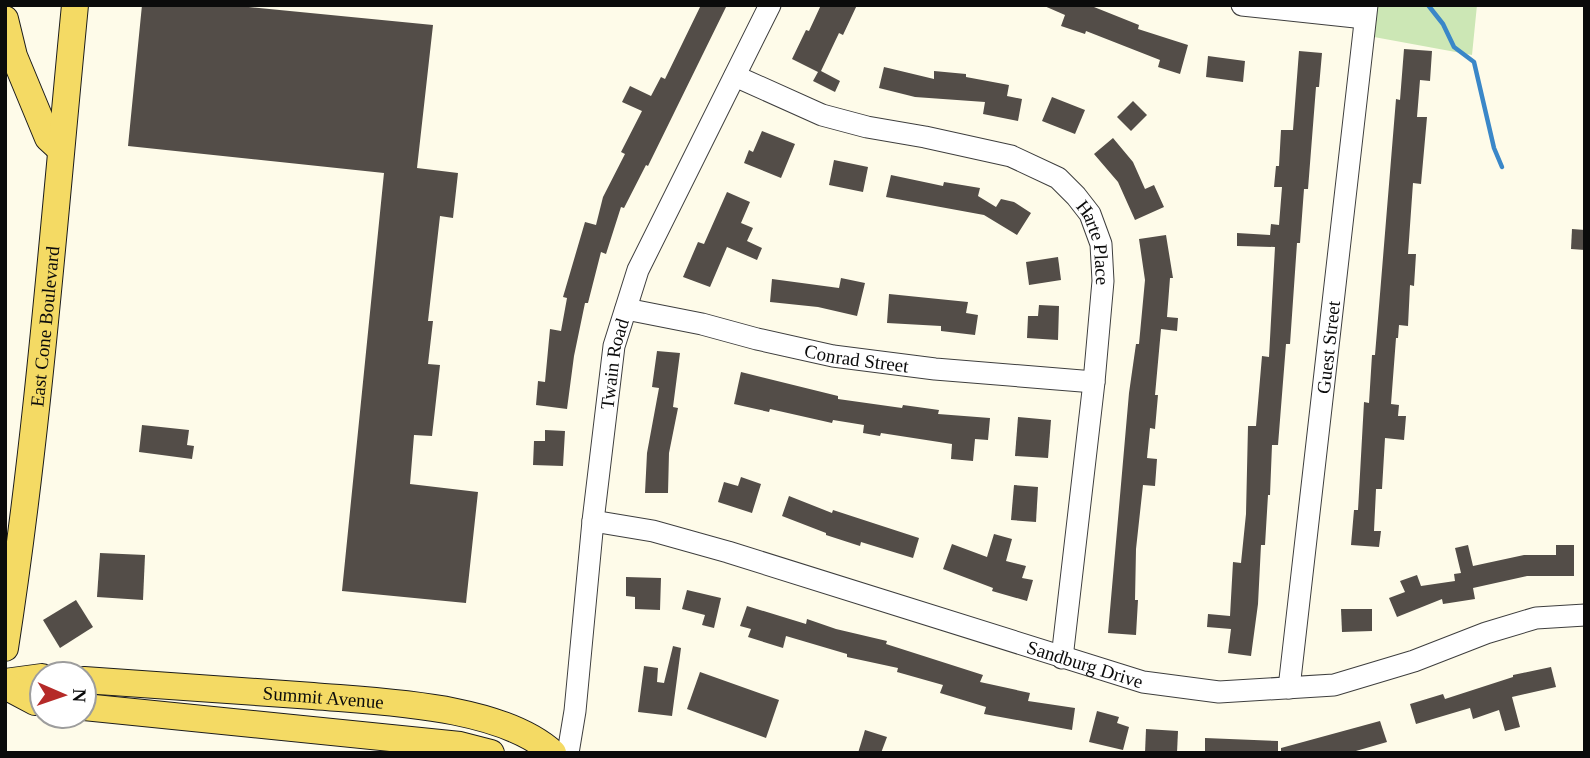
<svg xmlns="http://www.w3.org/2000/svg" width="1590" height="758" font-family="'Times New Roman',serif">
<style>
.green{fill:#cce7b5}
.lines{fill:none;stroke-linecap:round;stroke-linejoin:round}
.stream{stroke:#3a87c8;stroke-width:4.5}
.building{fill:#534d48}
.minor-casing{stroke:#3e3e3e;stroke-width:23}
.major-casing{stroke:#1c1c1c;stroke-width:28}
.minor{stroke:#fff;stroke-width:21}
.major{stroke:#f4da64;stroke-width:26}
.labels{text-anchor:middle;dominant-baseline:central;stroke-width:7;stroke-linejoin:round;paint-order:stroke}
.street-label{font-size:19px;fill:#0b0b0b;stroke:#fff}
</style>
<rect width="100%" height="100%" fill="#fefbe9"/>
<path class="green" d="M1324,5h153l-5,50 -98,-18 2,-26z"/>
<g class="lines">
<path class="stream" d="M1428,5l15,19 11,23 20,15 20,86 8,19"/>
</g>
<g class="building">
<path d="M142,5h87l204,20 -16,143 41,5 -5,45 -13,-2 -12,105h5l-5,43 12,1 -8,71 -18,-1 -4,49 68,8 -12,111 -124,-12 42,-418 -256,-27z"/>
<path d="M701,5h26l-79,161 -2,-1 -22,43 -3,-1 -15,47 -5,-2 -13,51h-3l-11,53 -7,53 -31,-4 2,-24 7,1 5,-53 11,2 6,-33 -4,-1 22,-75 11,3 7,-28 22,-43 -4,-2 21,-41 -20,-9 8,-16 21,10 10,-19 4,2z"/>
<path d="M821,5h36l-14,30 -4,-2 -18,38 19,10 -5,11 -22,-11 5,-9 -26,-13 14,-29 3,1z"/>
<path d="M1042,5h47l50,20 -1,4 50,16 -8,29 -22,-7 2,-7 -74,-29 -1,3 -24,-8 4,-11z"/>
<path d="M1404,49l28,2 -2,30 -10,-1 -3,37h10l-6,67 -8,-1 -5,71h8l-2,32 -4,-1 -2,41 -9,-1 -1,13h-2l-5,66 8,1 -1,11h8l-2,24 -19,-2 -3,51h-6l-2,42h7l-2,16 -28,-2 3,-35h4l6,-108 5,1 3,-48h3l21,-256 4,1z"/>
<path d="M1299,51l23,2 -3,34h-3l-8,102h-4l-4,54h-3l-7,101h-4l-8,101h-6l-2,50h-2l-3,50h-4l-3,59 -7,52 -23,-3 3,-24 -24,-2 1,-13 22,2 3,-54 8,1 5,-49 2,-88h8l6,-70 7,1 6,-110 -38,-1v-13l33,2 1,-11 8,1 3,-38h-8l2,-21h3l2,-36h12z"/>
<path d="M1208,56l37,5 -2,21 -37,-5z"/>
<path d="M884,67l50,12v-8l32,3v3l43,8 -2,11 15,3 -4,22 -35,-7 2,-12 -70,-5 -36,-9z"/>
<path d="M1052,97l33,13 -10,24 -33,-13z"/>
<path d="M1133,101l14,14 -16,16 -14,-14z"/>
<path d="M762,131l33,13 -14,34 -37,-15 5,-13 4,2z"/>
<path d="M1113,138l20,24 12,27 9,-4 10,22 -29,13 -17,-38 -24,-28z"/>
<path d="M834,160l34,7 -5,25 -34,-7z"/>
<path d="M891,175l52,11 1,-4 36,6 -2,8 18,11 5,-8 13,3 17,11 -14,22 -33,-20 -98,-18z"/>
<path d="M727,192l23,10 -9,21 12,5 -6,13 15,7 -5,12 -30,-13 -17,40 -27,-10 15,-35 6,2z"/>
<path d="M1572,229l13,1v20l-14,-1z"/>
<path d="M1166,235l7,43h-3l-3,39 11,1 -1,13 -16,-2 -6,66h3l-3,34 -5,-1 -3,30 10,1 -2,27 -12,-1 -7,64 -1,51h3l-2,35 -28,-2 21,-240 7,-49h3l6,-64 -6,-41z"/>
<path d="M1058,257l3,23 -32,5 -3,-23z"/>
<path d="M841,278l24,5 -8,33 -39,-9 -48,-5 2,-23 67,9z"/>
<path d="M889,294l79,8 -2,11 12,2 -3,20 -34,-4v-5l-54,-3z"/>
<path d="M1039,305l20,1 -1,34 -31,-2 1,-22h10z"/>
<path d="M657,351l23,2 -7,54 5,1 -9,45 -1,40h-23l2,-40 12,-65 -7,-1z"/>
<path d="M741,372l97,24v3l64,9 1,-3 36,5 -1,4 52,4 -2,22 -13,-1 -2,22 -22,-2 1,-15 -71,-11 -1,3 -17,-3 1,-8 -31,-5 -1,3 -62,-14 -1,3 -35,-8z"/>
<path d="M1018,417l33,3 -3,38 -33,-2z"/>
<path d="M142,425l47,5 -2,15 7,1 -2,13 -53,-7z"/>
<path d="M545,430l20,1 -2,35 -30,-1 1,-24h11z"/>
<path d="M741,477l20,7 -9,29 -34,-11 6,-20 14,4z"/>
<path d="M1014,485l24,2 -2,35 -25,-2z"/>
<path d="M789,496l43,17 1,-3 86,28 -6,20 -52,-16 -1,4 -34,-11v-2l-44,-17z"/>
<path d="M994,534l18,5 -6,22 20,5 -4,12 11,2 -6,21 -35,-10 1,-3 -50,-19 9,-25 35,13z"/>
<path d="M1468,545l5,21 51,-11h32v-10h18v31h-47l-54,12 2,11 -32,5 -1,-5 -45,18 -8,-19 16,-6 -5,-11 17,-6 4,11 34,-5 -1,-7 7,-1 -6,-25z"/>
<path d="M100,553l45,2 -2,45 -46,-3z"/>
<path d="M626,577l35,1 -1,32 -25,-1v-12l-9,-1z"/>
<path d="M687,590l34,8 -7,30 -12,-3 3,-10 -23,-6z"/>
<path d="M76,600l17,27 -33,21 -17,-28z"/>
<path d="M747,606l59,18 1,-5 29,10 51,12 -1,3 97,31 -3,7 50,11 -2,8 47,7 -3,22 -88,-16 2,-7 -46,-14 3,-8 -46,-13 1,-4 -51,-11v-3l-61,-18 -3,12 -35,-11 3,-8 -11,-3z"/>
<path d="M1341,609h31v22l-30,1z"/>
<path d="M673,646l8,2 -9,68 -34,-4 6,-46 14,2 -1,14 7,1z"/>
<path d="M1551,667l5,20 -44,10 8,30 -15,4 -6,-21 -26,9 -3,-11 -54,16 -6,-20 33,-10 2,5 68,-22v-2z"/>
<path d="M700,672l79,28 -13,38 -79,-29z"/>
<path d="M1097,711l22,6 -2,6 12,4 -6,23 -34,-8z"/>
<path d="M1380,721l7,21 -38,11h-68v-5z"/>
<path d="M1146,729l32,2 -1,22h-32z"/>
<path d="M865,730l22,7 -6,16h-23z"/>
<path d="M1205,738l73,3v12h-73z"/>
</g>
<g class="lines">
<g class="minor-casing">
<g id="minor">
<path d="M1242,5l123,13"/>
<path id="s1" d="M735,76l87,39 45,12 58,10 86,19 47,22 18,18 14,18 11,30 2,37 -9,101 -32,276"/>
<path id="s2" d="M626,309l76,15 55,15 76,17 102,13 159,13"/>
<path id="s3" d="M593,521l60,10 75,21 415,130 76,10 115,-7 80,-24 72,-28 50,-15 49,-3"/>
<path id="s4" d="M1289,688l78,-683"/>
<path id="s5" d="M568,753l7,-42 18,-190 21,-175 24,-76 132,-265"/>
</g>
</g>
<g class="major-casing">
<g id="major">
<path d="M5,19l9,37 34,82 13,12"/>
<path id="s6" d="M5,648c33,-213 49,-428 70,-643"/>
<path id="s7" d="M84,680c76,6 153,10 229,16 69,6 187,9 240,57"/>
<path d="M5,682l37,-5"/>
<path d="M5,686l30,16h7"/>
<path d="M84,707l376,38 31,8"/>
</g>
</g>
<use href="#minor" class="minor"/>
<use href="#major" class="major"/>
</g>
<g class="labels">
<g class="street-label">
<text stroke="none"><textPath href="#s1" startOffset="418">Harte Place</textPath></text>
<text stroke="none"><textPath href="#s6" startOffset="324">East Cone Boulevard</textPath></text>
<text stroke="none"><textPath href="#s4" startOffset="343">Guest Street</textPath></text>
<text stroke="none"><textPath href="#s2" startOffset="236">Conrad Street</textPath></text>
<text stroke="none"><textPath href="#s5" startOffset="392">Twain Road</textPath></text>
<text stroke="none"><textPath href="#s3" startOffset="513">Sandburg Drive</textPath></text>
<text stroke="none"><textPath href="#s7" startOffset="240">Summit Avenue</textPath></text>
</g>
</g>
<rect width="1590" height="758" fill="none" stroke="#0b0b0b" stroke-width="14"/>
<g transform="translate(63 695) rotate(92)"><circle r="33" fill="#ffffff" stroke="#9d9d9d" stroke-width="2"/>
<path d="M0-5L12 26L0 18L-12 26Z" fill="#b52a28"/>
<text y="-10" font-size="19" font-weight="bold" text-anchor="middle" fill="#0b0b0b">N</text>
</g>
</svg>
